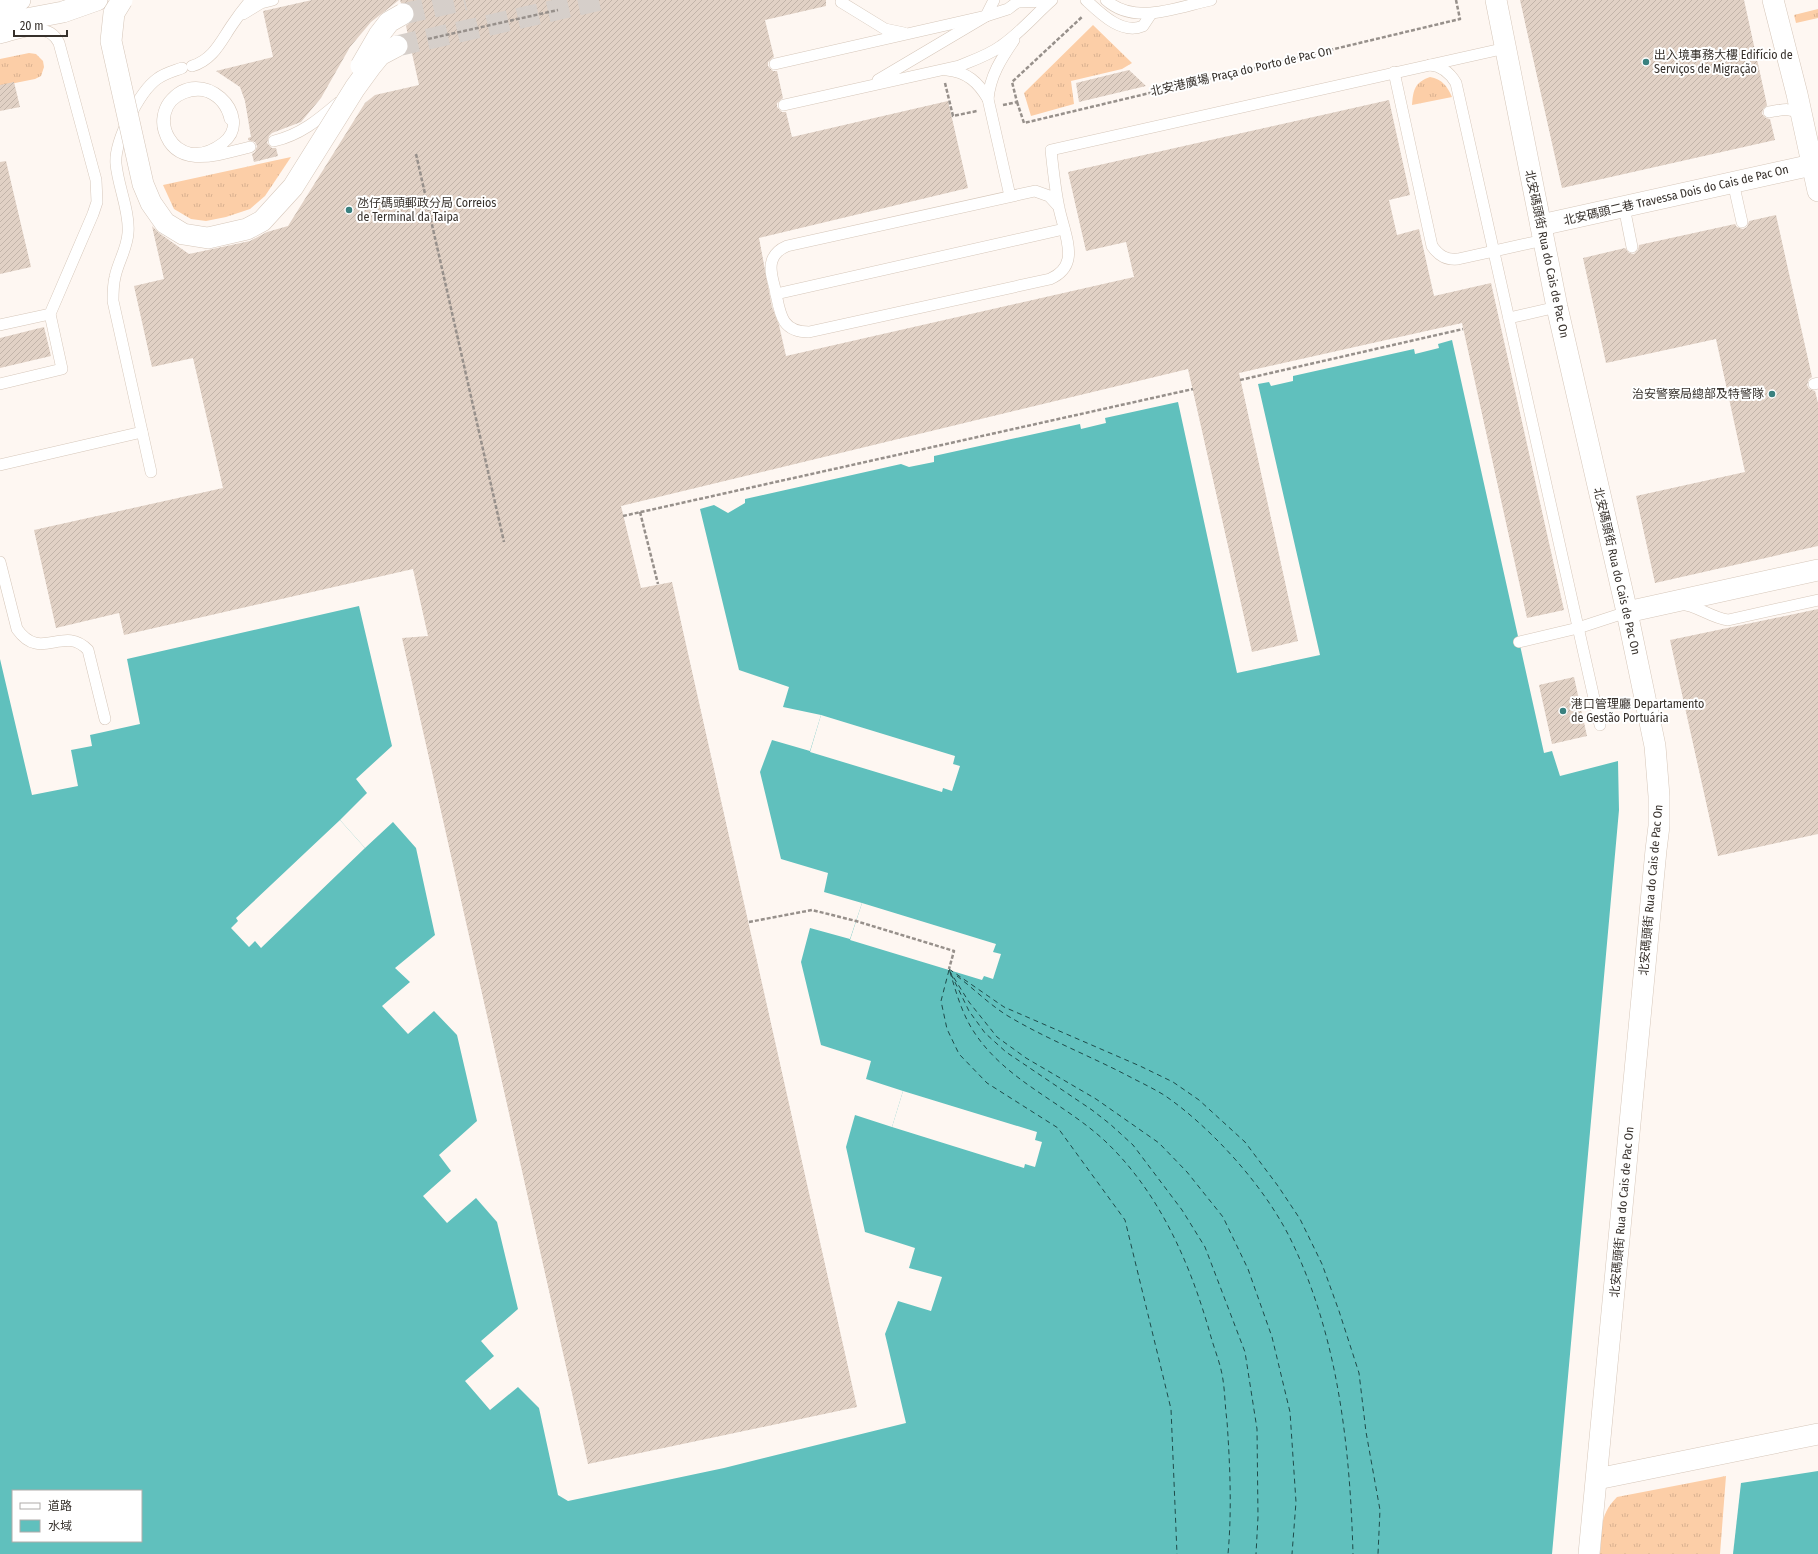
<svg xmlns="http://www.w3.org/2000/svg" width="1818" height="1554" font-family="'Fira Sans Condensed','Noto Sans SC',sans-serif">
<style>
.grass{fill:url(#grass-tufts)}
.water{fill:#60c0bd;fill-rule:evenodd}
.pier{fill:#fef7f2}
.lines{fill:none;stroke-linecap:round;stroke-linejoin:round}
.ferry{stroke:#1f4b4a;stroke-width:1;stroke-dasharray:5 4;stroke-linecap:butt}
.building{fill:url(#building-hatch)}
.minor-tunnel{stroke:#d6cfca;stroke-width:21;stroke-dasharray:21 10;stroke-linecap:butt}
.service-casing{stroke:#d6c7ba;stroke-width:12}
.minor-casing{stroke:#d6c7ba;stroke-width:22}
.path{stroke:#97908b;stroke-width:2.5;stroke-dasharray:4 2;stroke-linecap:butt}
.service{stroke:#fff;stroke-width:11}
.minor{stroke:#fff;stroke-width:21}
.minor-bridge-casing{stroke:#d6c7ba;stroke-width:22;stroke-linecap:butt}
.minor-bridge{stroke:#fff;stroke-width:21}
.poi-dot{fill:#39817f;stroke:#fff;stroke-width:1.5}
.labels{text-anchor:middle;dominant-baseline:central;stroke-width:4;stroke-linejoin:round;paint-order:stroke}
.poi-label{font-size:12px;fill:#36302b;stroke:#fff;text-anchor:start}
.street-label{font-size:12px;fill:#36302b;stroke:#fff}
</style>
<defs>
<pattern id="grass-tufts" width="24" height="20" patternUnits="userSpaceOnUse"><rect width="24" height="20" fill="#fccea7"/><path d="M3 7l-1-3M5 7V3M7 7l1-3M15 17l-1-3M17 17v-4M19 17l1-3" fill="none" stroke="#d9b190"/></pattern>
<pattern id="building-hatch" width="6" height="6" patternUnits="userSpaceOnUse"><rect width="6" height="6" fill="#e1d1c5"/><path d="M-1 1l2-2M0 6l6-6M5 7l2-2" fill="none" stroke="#c2b4a9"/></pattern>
</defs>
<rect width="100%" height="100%" fill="#fef7f2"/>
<g class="grass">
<path d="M1818,9v9l-22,5 -2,-8z"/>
<path d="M1093,25l39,38 -10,6 -51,12 3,23 -43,12 -7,-23z"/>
<path d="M29,53l7,1 7,7 1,6 -3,9 -6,3 -35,7v-27z"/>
<path d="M1430,77c12,2 17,9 22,20l-40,8c1,-15 3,-23 18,-28z"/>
<path d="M291,157l-26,39 -15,13 -24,8 -20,4 -15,-2 -17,-10 -11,-24z"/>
<path d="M1726,1476l-6,78h-120c2,-24 -1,-39 17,-57z"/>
</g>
<g class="water">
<path d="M1452,340l92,413 8,-2 8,25 58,-15 1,49 -67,744h-1552v-895l32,136 46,-9 -7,-36 21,-4 -2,-11 50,-11 -13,-65 232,-53 33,140 -36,33 11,14 -27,27 25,28 28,-26 23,26 19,87 -40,33 15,14 -28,24 26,28 26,-23 23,24 20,86 -38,34 12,16 -28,25 24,27 29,-25 21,24 21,87 -37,32 13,15 -29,25 25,29 28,-23 21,21 19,87 10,6 156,-33 182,-45 -21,-89 13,-33 33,10 11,-34 -33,-9 6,-20 -50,-16 -19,-85 9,-32 37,12 11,-36 -37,-12 5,-18 -50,-16 -20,-83 9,-34 40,11 12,-36 -38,-11 4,-19 -47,-14 -21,-87 12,-32 38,11 11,-36 -38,-8 6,-20 -50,-17 -39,-161 14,-4 14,8 17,-10v-4l156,-35 8,3 25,-5v-6l146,-32 1,5 25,-6 -1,-5 73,-16 59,271 83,-18 -62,-271 11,-2 2,4 22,-5v-5l121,-27 1,5 24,-6 -1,-4zM13,1491h128v50h-128z"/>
<path d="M1818,1471v83h-85l8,-71z"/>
</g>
<g class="pier">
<path d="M821,715l134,41 -2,8 7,2 -8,25 -9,-3 -1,4 -132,-40z"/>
<path d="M340,820l25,28 -104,100 -6,-7 -6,6 -18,-19 7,-7 -2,-3z"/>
<path d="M862,903l134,41 -3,8 8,2 -8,25 -9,-3 -2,4 -132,-40z"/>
<path d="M903,1091l134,41 -2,8 7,2 -7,25 -10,-3 -1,4 -132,-41z"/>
</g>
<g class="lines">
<g class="ferry">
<path d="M949,969l55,38 136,59 33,16 26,18 46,42 33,44 22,33 22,45 17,47 20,62 7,59 14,78 -2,44"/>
<path d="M949,970l20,32 28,35 29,21 70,41 63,44 28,29 36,45 25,52 24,68 18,75 6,90 -4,52"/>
<path d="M949,970l-8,31 6,28 12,25 28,29 71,45 67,92 46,189 6,145"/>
<path d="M950,972c6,20 12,42 24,60 32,49 89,70 131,109 55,52 86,124 106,196 4,14 10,28 12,43 2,13 2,27 4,41 3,44 5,89 1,133"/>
<path d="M951,974l18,37 16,22 21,19 86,58 18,14 23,21 49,65 23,37 40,105 12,77 1,88 -2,37"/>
<path d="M957,976c17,13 33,29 51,40 40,24 85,41 126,63 10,5 20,10 30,16 19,13 36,28 52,44 28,28 55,62 73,97 49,98 61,210 64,318"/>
</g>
</g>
<g class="building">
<path d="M312,0h87l-28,22 -21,25 -29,51 -20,24 -29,11 -3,3 -2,7 5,5h4l2,8 -24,6 -2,-8 3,-2 2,-6 -2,-4 -7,-2v-2l3,-1 -6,-36 -5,-14 -24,-16 57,-14 -10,-46z"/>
<path d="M400,0h426v6l-61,14 9,37 -6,5v4l5,5h4l6,27 -6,5v4l5,5h4l6,25 156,-36 20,87 -209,50 13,69 7,18 7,31 348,-79 -8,-35 -40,9 -18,-79 321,-72 21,95 -21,5 8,35 22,-6 15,67 57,-13 73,327 -37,8 -65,-295 -223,50 59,268 -46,11 -64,-283 -567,137 20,82 31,-6 185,825 -269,57 -186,-826 26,-2 -15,-67 -289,66 -5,-22 -63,15 -22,-98 189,-42 -30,-130 -41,9 -18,-81 30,-7 -12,-53 7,7 30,21 61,-13 17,-9 21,-6 77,-123 10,-8 44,-10 -13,-59 7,-6 2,-6 -1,-6 -5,-4 -8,-1z"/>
<path d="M1520,0h224l23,105 -4,4 -1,5 4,4 4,1 5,21 -213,48z"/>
<path d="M1129,70l17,16 -67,16 -3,-19z"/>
<path d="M14,82l6,25 -20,4v-26z"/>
<path d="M6,161l25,106 -31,7v-112z"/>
<path d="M1776,215l36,162 -3,2 -2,6 2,4 6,2 3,12v143l-163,37 -19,-87 109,-24 -29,-133 -110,24 -23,-105 42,-10 4,5 5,1 4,-4 1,-5 96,-21 2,3 6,2 4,-2 2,-6z"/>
<path d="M44,327l7,29 -51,12v-30z"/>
<path d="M1818,609v225l-100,22 -48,-216z"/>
<path d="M1574,677l13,59 -35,8 -13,-59z"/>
</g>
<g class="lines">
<g class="minor-tunnel">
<path d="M403,14l62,-14"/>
<path d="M397,46l203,-46"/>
</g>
<g class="service-casing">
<g id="service">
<path d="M1086,0c15,14 36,35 57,26l8,-12"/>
<path d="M1106,0c29,26 72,7 105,0"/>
<path d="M841,2l44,27 19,4"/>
<path d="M1019,2l31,-1"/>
<path d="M243,14l18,-11 12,-3"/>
<path d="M0,38c20,-5 48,-18 59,5l37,137 1,22 -4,12 -43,100 12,55 -62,15"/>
<path d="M775,64l211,-48 22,-7 12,-9"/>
<path d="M1430,65c12,1 20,8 26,18l144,642"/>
<path d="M192,66c21,-6 29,-25 40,-41 6,-9 12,-17 19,-25"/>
<path d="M947,70c20,2 31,12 41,29l22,97"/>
<path d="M1394,72l38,174c7,10 14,14 26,13l86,-19"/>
<path d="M878,80l108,-64 8,-16"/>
<path d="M988,99c2,-23 13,-40 26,-59"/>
<path d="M784,105l175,-39c15,-6 30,-11 42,-20 19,-13 34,-31 51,-46"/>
<path d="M1769,112c12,-2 21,-5 32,2"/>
<path d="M230,119c-3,-13 -10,-22 -22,-27 -8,-3 -16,-2 -24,1 -42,16 -10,87 39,50 34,-26 -22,-82 -54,-41 -6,8 -8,20 -5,29 12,40 57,23 86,16"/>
<path d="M274,141c26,-6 44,-21 64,-38"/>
<path d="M1733,182l9,40"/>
<path d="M1059,207l-10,-11 -14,-5 -248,55c-7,3 -13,8 -15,15 -3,9 1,19 3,28 5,23 5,43 34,43l241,-53c9,-4 16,-10 18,-20 3,-14 -6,-36 -9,-51 -4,-19 -6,-39 -8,-58l455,-102"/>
<path d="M1624,207l8,40"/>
<path d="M776,294l288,-65"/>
<path d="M1509,318l48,-11"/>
<path d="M0,325l50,-11"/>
<path d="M1814,384l4,-1"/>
<path d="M0,465l142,-33"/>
<path d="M151,472l-38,-171c0,-8 0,-16 2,-24 3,-15 12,-28 13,-44 2,-21 -10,-47 -12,-69 -2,-22 23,-72 41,-85 8,-6 17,-8 25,-11"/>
<path d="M0,562l17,67c24,34 46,-5 71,21l17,69"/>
<path d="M1680,604c17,1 31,14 48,16l90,-20"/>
<path d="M1519,642l59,-14 49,-16"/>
</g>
</g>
<g class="minor-casing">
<g id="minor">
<path d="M1496,0l61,307 70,305 28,134 4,50v30l-3,24 -67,704"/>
<path d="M1773,0l24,94 21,97"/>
<path d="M0,4l20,-4"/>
<path d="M0,24l63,-12 34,-12"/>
<path d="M1541,225l271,-60"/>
<path d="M1627,612l191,-42"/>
<path d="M1597,1479l221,-45"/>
</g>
</g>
<g class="path">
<path d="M428,39l130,-29"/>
<path d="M945,83l8,33 24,-5"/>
<path d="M1017,102l7,21 436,-104 -4,-19"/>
<path d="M1003,105l14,-3 -5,-20 71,-66"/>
<path d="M416,154l88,388"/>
<path d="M1240,380l223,-51"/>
<path d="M640,512l18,72"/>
<path d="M623,516l570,-127"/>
<path d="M749,922l63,-12 44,11 98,30 -5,18"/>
</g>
<use href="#service" class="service"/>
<use href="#minor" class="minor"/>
<g class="minor-bridge-casing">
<g id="minor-bridge">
<path d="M122,0l-8,13 -3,28 32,143 8,19 14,20 18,11 25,4 39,-9 15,-8 31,-34 62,-99 16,-22 9,-11 17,-9"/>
<path d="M361,66l18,-31 10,-13 14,-8"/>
</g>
</g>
<use href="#minor-bridge" class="minor-bridge"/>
</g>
<g class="poi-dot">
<circle cx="1646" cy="62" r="4"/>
<circle cx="349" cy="210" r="4"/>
<circle cx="1772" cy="394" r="4"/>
<circle cx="1563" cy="711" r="4"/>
</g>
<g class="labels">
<g class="poi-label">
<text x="1654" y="55">出入境事務大樓 Edifício de<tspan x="1654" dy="14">Serviços de Migração</tspan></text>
<text x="357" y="203">氹仔碼頭郵政分局 Correios<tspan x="357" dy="14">de Terminal da Taipa</tspan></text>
<text x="1764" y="394" text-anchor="end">治安警察局總部及特警隊</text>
<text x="1571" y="704">港口管理廳 Departamento<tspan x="1571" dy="14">de Gestão Portuária</tspan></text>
</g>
<g class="street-label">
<text transform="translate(1241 71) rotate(-13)">北安港廣場 Praça do Porto de Pac On</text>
<text transform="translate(1676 195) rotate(-13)">北安碼頭二巷 Travessa Dois do Cais de Pac On</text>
<text transform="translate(1547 254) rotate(78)">北安碼頭街 Rua do Cais de Pac On</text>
<text transform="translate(1617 571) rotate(77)">北安碼頭街 Rua do Cais de Pac On</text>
<text transform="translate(1651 890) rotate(-85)">北安碼頭街 Rua do Cais de Pac On</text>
<text transform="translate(1622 1212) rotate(-85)">北安碼頭街 Rua do Cais de Pac On</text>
</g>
</g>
<rect x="12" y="1490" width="130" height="52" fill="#ffffff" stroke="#afacaa"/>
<rect x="20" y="1503" width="20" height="6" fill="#ffffff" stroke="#afacaa"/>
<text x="48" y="1510" font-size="12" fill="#36302b">道路</text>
<rect x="20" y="1520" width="20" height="12" fill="#60c0bd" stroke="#afacaa"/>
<text x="48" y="1530" font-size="12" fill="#36302b">水域</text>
<path d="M14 30v6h53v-6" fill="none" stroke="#36302b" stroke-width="2"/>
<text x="20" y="30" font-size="12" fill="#36302b" stroke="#ffffff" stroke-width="3" paint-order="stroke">20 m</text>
</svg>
